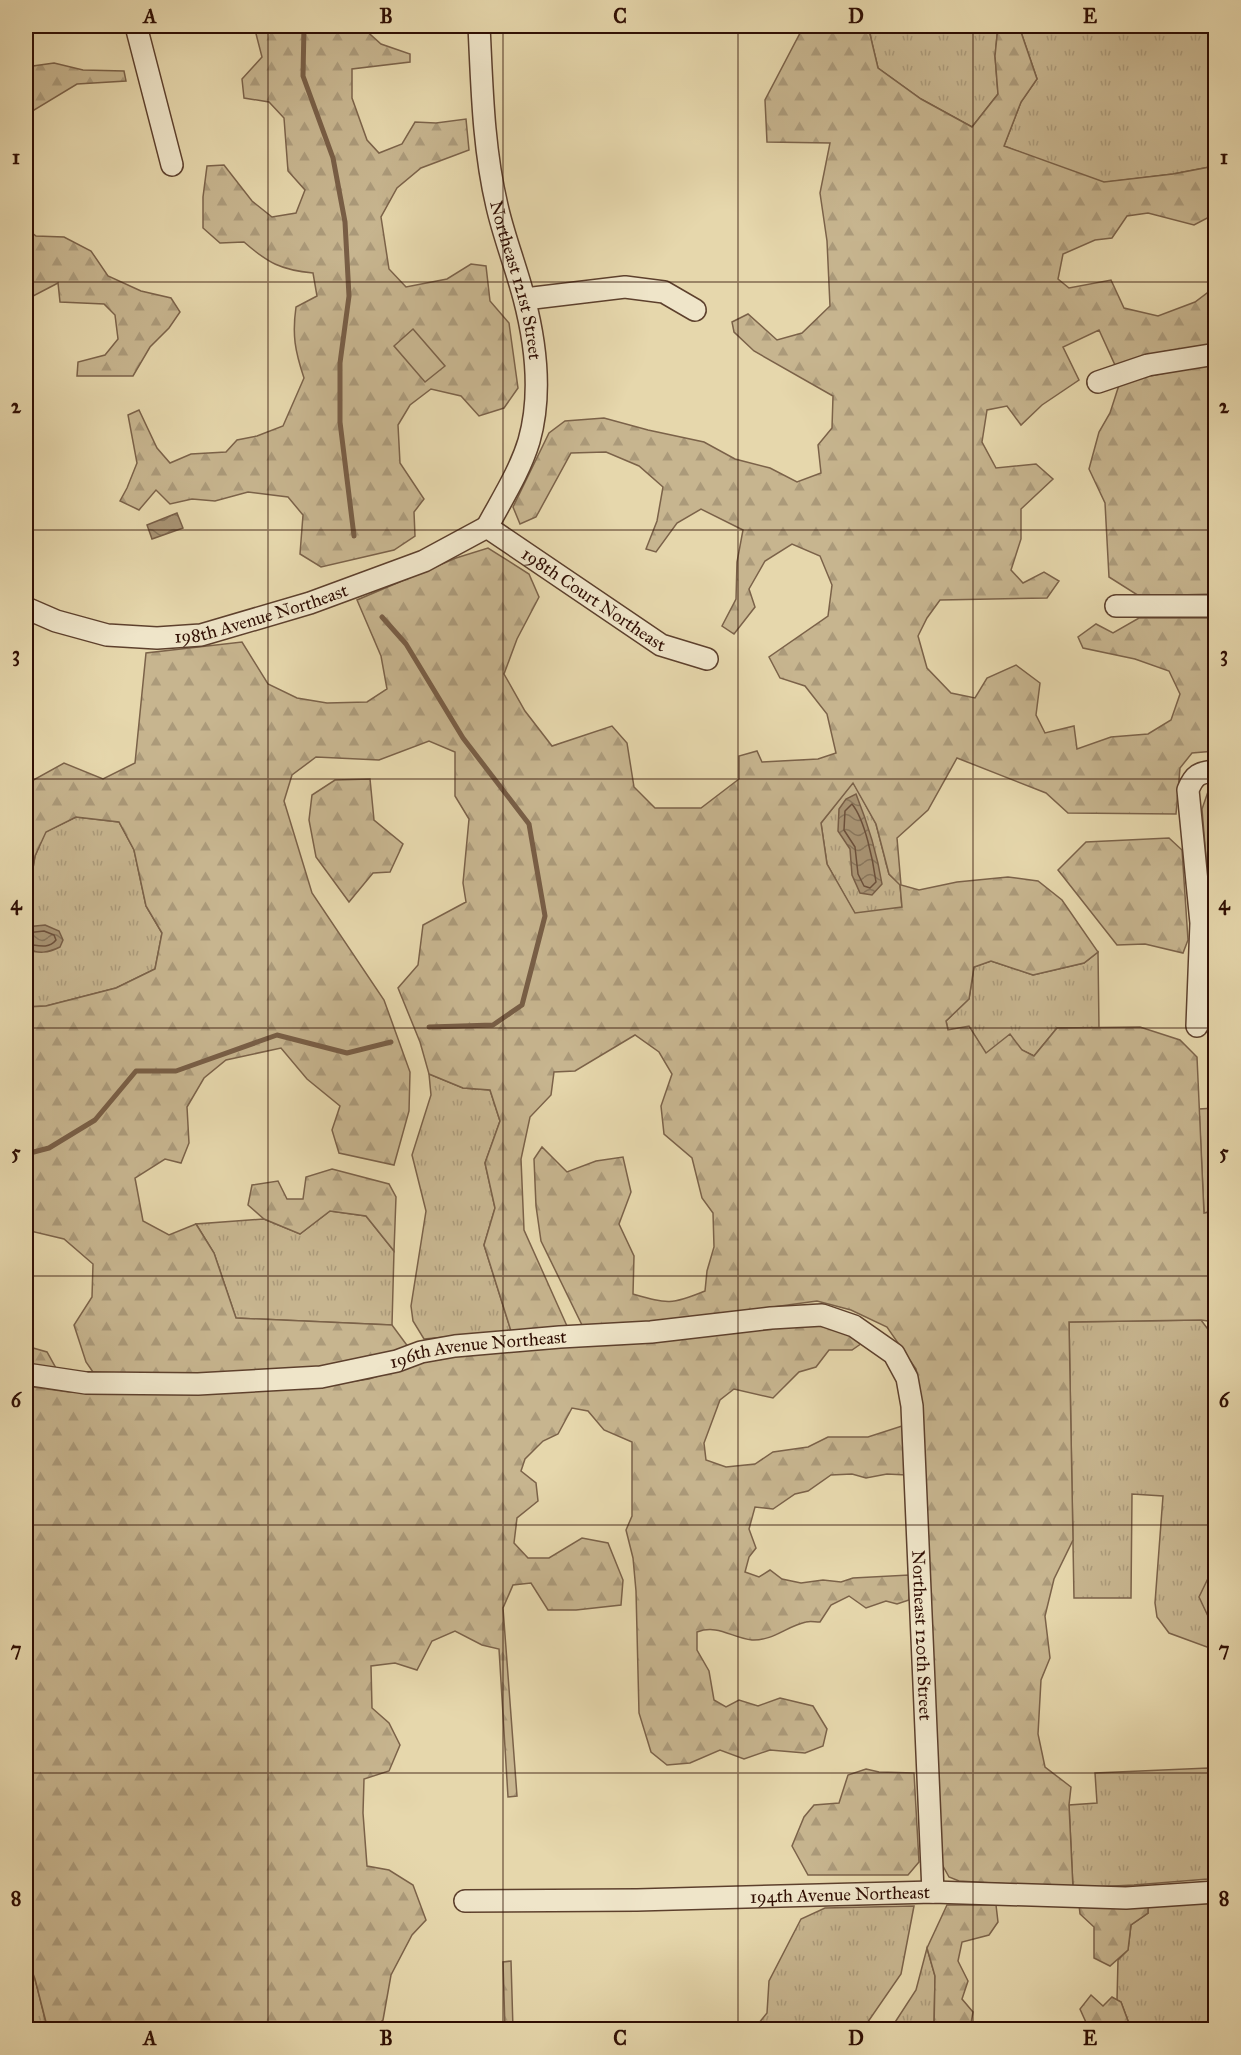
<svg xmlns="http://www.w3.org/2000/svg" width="1241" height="2055" font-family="'IM FELL Great Primer',serif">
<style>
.grass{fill:url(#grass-tufts);stroke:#7b6249;stroke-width:1.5}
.forest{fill:url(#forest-firs);stroke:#7b6249;stroke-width:1.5;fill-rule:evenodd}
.park{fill:#c7b58f;stroke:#7b6249;stroke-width:1.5}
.water{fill:url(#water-waves);stroke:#785e46;stroke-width:1.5}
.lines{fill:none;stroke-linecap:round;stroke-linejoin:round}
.shore{stroke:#6c503b;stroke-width:1.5}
.stream{stroke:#785e46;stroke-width:5}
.minor-casing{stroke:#5d402d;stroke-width:24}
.minor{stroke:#efe5c9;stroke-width:21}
.grid{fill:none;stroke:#2f0e03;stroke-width:1.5;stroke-opacity:0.55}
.labels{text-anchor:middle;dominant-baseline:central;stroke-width:6;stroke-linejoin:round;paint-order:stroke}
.street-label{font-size:18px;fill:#2f0e03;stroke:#efe5c9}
.neatline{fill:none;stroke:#2f0e03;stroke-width:2}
.grid-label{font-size:20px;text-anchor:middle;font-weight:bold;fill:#2f0e03}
</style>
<defs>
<pattern id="grass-tufts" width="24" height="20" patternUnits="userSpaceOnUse" patternTransform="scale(1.5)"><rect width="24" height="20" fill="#c7b58f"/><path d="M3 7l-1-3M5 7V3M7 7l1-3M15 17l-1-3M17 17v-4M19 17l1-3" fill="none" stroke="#ab9a7a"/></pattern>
<pattern id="forest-firs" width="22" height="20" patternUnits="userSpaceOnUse" patternTransform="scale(1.5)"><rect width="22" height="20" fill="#c7b58f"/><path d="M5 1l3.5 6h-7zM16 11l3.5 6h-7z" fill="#ab9a7a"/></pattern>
<pattern id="water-waves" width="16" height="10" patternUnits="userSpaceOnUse" patternTransform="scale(1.5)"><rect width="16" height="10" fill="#a89373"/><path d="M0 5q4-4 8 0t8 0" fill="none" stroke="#89765c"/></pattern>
</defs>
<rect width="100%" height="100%" fill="#e6d7ac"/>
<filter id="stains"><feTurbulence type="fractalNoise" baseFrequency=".00333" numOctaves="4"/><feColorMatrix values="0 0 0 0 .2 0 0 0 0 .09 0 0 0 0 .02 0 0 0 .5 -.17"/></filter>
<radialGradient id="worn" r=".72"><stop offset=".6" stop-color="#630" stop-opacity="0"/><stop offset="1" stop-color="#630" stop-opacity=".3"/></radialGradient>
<g class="grass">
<path d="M868,26h130l-3,30 3,38 -26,33 -51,-28 -43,-31z"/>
<path d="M1024,26h191v140l-42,8 -74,9 -95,-37 17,-44 16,-23 -16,-47z"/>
<path d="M853,782l23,42 13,50 11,10 2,24 -47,6 -28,-50 -6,-41z"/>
<path d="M76,817l43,5 15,28 12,56 16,27 -7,36 -39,19 -70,18 -20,1v-125l5,-2 4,-24 10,-24z"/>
<path d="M1098,952l1,76h-42l-23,28 -12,-6 -36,4 -17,-27 -21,3 -2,-9 23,-22 5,-32 17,-6 42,14 51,-12z"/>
<path d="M429,1074l34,14 27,2 10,31 -15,42 10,45 -11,37 27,86 -87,8 -11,-18 -2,-15 15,-95 -14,-56 19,-60z"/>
<path d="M1215,1108v103l-11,2 -5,-104z"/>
<path d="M330,1211l36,5 28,35 -2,74 -156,-7 -22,-65 -18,-29 68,-5 36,15z"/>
<path d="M1201,1320l9,12 6,232 -16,33 15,34v19l-46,-17 -12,-16 -2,-14 8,-107 -31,-2 -1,104h-57l-5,-276z"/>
<path d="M1208,1768l4,106 -4,5 -74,6 -61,3 -4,-83 28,-2 -2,-30z"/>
<path d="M1215,1901l-1,20 2,5 -1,103h-84l-10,-27 -4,-2 1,-40 10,-10 3,-25 17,-12v-7z"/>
<path d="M914,1906l-13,68 -38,55h-109l13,-16 2,-32 32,-62 24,-11z"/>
<path d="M927,1948l8,28 -1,53 -44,1 26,-40z"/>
<path d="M26,1955l9,24 11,44 -1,6h-19z"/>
</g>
<g class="forest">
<path d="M254,26h107l20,18 29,10v8l-58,7v29l15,42 12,13 23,-9 13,-22 21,1 30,-4 3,31 -48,18 -24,20 -16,29 8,52 17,18 41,-8 24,-15 15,2 4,35 19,22 9,65 -14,20 -25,8 -18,-20 -30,-7 -21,16 -12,20 2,38 24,36 -10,13 1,24 -21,14 -73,17 -21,-13 3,-39 -15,-18 -40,-5 -33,9 -23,-2 -22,5 -14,-14 -17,20 -19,-9 7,-13 10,-25 -9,-48 11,-5 18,38 13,15 21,-9 35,-2 11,-12 20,-4 26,-10 21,-48c-9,-27 -12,-43 -8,-71l21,-11 -4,-23c-32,-3 -45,-10 -69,-31l-24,1 -17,-15v-31l4,-31 17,-1 28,36 20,16 24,-4 9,-23 -17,-19 -4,-53 -15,-16 -25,-4 -2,-19 20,-22z"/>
<path d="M800,26h68l10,42 43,31 51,28 26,-33 -3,-38 3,-30h26l-3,6 16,47 -16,23 -17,44 100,36 69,-8 42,-8v48l-21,11 -46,-12 -21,3 -15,22 -17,2 -32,14 -5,25 11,9 42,-8 13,28 34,8 37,-14 20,-15v59l-49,5 -51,14 -16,-35 -36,17 16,33 -37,25 -21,20 -14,-19 -20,4 -5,32 14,26 40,-4 17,15 -32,30v30l-10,31 12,13 21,-11 15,9 -12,17 -107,2 -13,18 -9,18 9,32 24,25 24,5 12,-20 29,-13 24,18 -4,32 9,18 29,-7 3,23 34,-12 37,-3 23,-14 9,-26 -11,-23 -34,-12 -52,-11 -5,-11 18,-13 17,9 26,-15h76v133l-23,2 -12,15 -4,46 -108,-1 -22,-20 -89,-35 -29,52 -31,28 4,47 18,5 38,-8 51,-5 30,4 24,19 36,52 -14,11 -51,12 -42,-14 -17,6 -5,32 -23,22 2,9 21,-4 17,27 24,-19 12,16 12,6 23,-28 83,-1 40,13 17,17 7,156 11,-2v111l-14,-2 -132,2 4,218 -19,39 -9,37 5,42 -9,22 -3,54 7,33 26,20 -2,18 4,83 -114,-7 -10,-4 -11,-20 -12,-264 -3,-179 -7,-45 -29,-42 -36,-17 -34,-9 -191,26 -44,-2 -41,-84 -5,-35 -2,-47 8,-12 25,25 29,-11 27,-4 8,35 -12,32 15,32 -1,38c35,10 38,11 72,-3l2,-20 7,-24 -1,-34 -11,-15 -10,-40 -28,-24 -3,-28 11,-32 -13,-22 -24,-17 -60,36 -21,1 -3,23 -21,22 -9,42 3,71 43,96 -56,5 -27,-86 11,-37 -10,-45 15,-42 -10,-31 -27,-2 -34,-14 -9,-32 -22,-54 20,-23 5,-40 43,-23 -3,-19 6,-64 -14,-23v-44l-26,-11 -50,19 -63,-3 -24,18 -8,26 28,92 72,107 26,72 -1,39 -15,54 -55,-12 -7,-23 8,-24 -33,-27 -26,-31 -55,12 -22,18 -17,29 2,36 -8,20 -16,-4 -30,19 8,43 26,14 27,-11 18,29 22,65 156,7 17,23c-22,5 -44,12 -67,16 -82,12 -164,10 -247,11l-9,-13 -12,-37 18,-28 1,-33 -29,-25 -38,-9v-223l20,-1 70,-18 39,-19 7,-36 -16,-27 -12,-56 -15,-28 -43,-5 -30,15 -11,24 -4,24 -5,2v-101l4,1 34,-19 39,16 32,-16 11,-110 96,-11 26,42 29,14 30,5 40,-1 20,-13 -6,-33 -24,-56 99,-42 32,-10 41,26 10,23 -22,42 -13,35 21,37 27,35 60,-20 15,17 7,44 21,21h46l38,-29v-23l18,-5 5,11 56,-3 18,-6 -9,-39 -22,-28 -25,-8 -11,-21 59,-41 4,-31 -12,-29 -28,-12 -27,17 -16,28 6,18 -21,27 -12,-8 14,-27 1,-37 6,-32 -42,-21 -24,14 -21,29 -10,-3 11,-28 6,-34 -24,-21 -33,-14 -35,1 -35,64 -16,7 -7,-17 36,-74 16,-12 39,-3 44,12 56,12 31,17 35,9 27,14 24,-9 -3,-28 14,-17 1,-32 -79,-45 -20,-19 -2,-10 16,-8 29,26 25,-7 28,-27 -3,-65 -7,-48 10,-50 -63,-1 -2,-42 35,-67zM853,783l23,41 13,50 11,11 2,22 -47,6 -28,-49 -6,-41z"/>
<path d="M54,63l29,7 41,1 2,10 -49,3 -51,31v-48z"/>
<path d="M26,228l10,8 28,1 27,14 17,25 33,15 30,7 9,14 -11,16 -19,19 -17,29h-56l1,-14 27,-7 13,-16 -3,-24 -11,-11 -44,-2 -2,-19 -25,13 -7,18z"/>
<path d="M1215,363v231l-76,2 -30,-19 -4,-74 -16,-34 10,-37 11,-19 10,-31z"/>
<path d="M370,779l4,41 29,24 -13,28 -17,1 -24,29 -33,-45 -7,-37 3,-25 23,-15z"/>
<path d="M1215,782v116l-6,-3 -7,-86 8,-23z"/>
<path d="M1169,838l13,12 6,90 -5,13 -38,-9 -28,1 -59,-75 28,-28z"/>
<path d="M332,1169l57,15 7,13 -2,54 -28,-35 -36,-5 -30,23 -36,-15 -16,-14 4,-20 26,-4 9,18h16l3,-22z"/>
<path d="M805,1324l33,5 27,12 -13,9h-23l-13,17 -17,5 -26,26 -39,-9 -14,11 -16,43 2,17 20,7 29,-3 18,-12 35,-5 20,-10h40l37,-12 1,50 -19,-1 -21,4 -14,-4 -21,1 -23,16 -13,3 -22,15 -18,-2 -6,22 7,19 -7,9 -4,15 14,5 11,-7 12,9 19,4 22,-3 18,2 12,-4 56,-3v25l-12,4 -11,-3 -20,7 -17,-12 -18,9 -11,17c-5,0 -10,-1 -14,0 -19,4 -33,19 -54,18 -20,-2 -34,-16 -55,-8v18l12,21 5,29 12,7 13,-7 19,6 22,-8 33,8 14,23 -4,17 -18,7 -35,-3 -26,9 -24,-9 -30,13 -23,2 -16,-13 -12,-39 -3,-122 -3,-33 -7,-28 6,-14v-74l-28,-12 -16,-19 -16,-3 -14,26 -15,7 -18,18 -4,12 15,12 2,18 -21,17 -3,25 14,15h21l33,-20 26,5 15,37 -2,25 -45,5h-28l-17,-27 -18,2 -10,23 14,188 -9,1 -9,-148 -17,-4 -27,-14 -23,10 -15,29 -22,-7 -24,3 1,42 17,15 11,22 -11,26 -25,8 -1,34 4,53 22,4 24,15 13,35 -14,15 -21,40 -8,45 -11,10 -327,-1 1,-7 -11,-43 -9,-24v-569l43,6 70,1 168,-5 62,-9 69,-22z"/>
<path d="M26,1346l21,6 10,18 -31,-7z"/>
<path d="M1215,1564v67l-16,-34z"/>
<path d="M866,1769l13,3 35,1 5,89 -11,13h-100l-16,-29 12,-29 10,-12 25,-2 9,-28z"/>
<path d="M947,1905h49l2,17 -9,13 -27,7 -4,19 10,20 -6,18 11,13 -3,17h-36l1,-53 -8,-28z"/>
<path d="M1079,1905l69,1v7l-17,12 -3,25 -18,16 -16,-8v-31l-14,-13z"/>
<path d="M511,1961l2,68h-8l-2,-67z"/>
<path d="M1091,1995l12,11 9,-9 9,5 10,27h-42l-9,-20z"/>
</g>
<path class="park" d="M413,329l32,37 -20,16 -31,-36z"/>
<g class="water">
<path d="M177,513l6,15 -31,11 -5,-14z"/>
<path d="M856,794c12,30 21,59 26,90l-10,11 -12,-2 -8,-18 -2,-26 -12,-18 1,-22 7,-10z"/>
<path d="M45,925l14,6 4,9 -3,7c-12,6 -21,7 -34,2v-22z"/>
</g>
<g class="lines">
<g class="shore">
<path d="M852,804c13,16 21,56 24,78l-6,6 -6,-2 -6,-12 -3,-27 -11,-17 1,-19z"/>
<path d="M26,933l18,-2 10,4 2,5c-8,10 -19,5 -30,4"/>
</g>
<g class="stream">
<path d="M304,26l-1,50 30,82 12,64 4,74 -9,67v59l14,114"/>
<path d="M382,617l24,27 57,94 66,86 16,92 -23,89 -29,20 -64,2"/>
<path d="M26,1154l23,-6 46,-28 41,-49h40l101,-36 70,18 44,-11"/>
</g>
<g class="minor-casing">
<g id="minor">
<path d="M136,26l36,139"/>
<path id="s1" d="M479,26c3,60 4,121 18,180 7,31 19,61 27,92 12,46 18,97 5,143 -9,30 -27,58 -42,86"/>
<path d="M525,299l100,-12 39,5 31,18"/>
<path d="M1098,382l50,-17 68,-11"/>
<path id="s2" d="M487,527l174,118 46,14"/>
<path d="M1116,606h100"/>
<path id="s3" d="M26,608l30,13 51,14 50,3 44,-3 109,-32 114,-42 63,-34"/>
<path d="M1197,1026l4,-103 -13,-133c6,-15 11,-18 28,-19"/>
<path id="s4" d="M26,1374l60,9 112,1 123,-7 76,-16 24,-9 34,-6 105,-9 91,-5 120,-14 51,-3 32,11 40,28 13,24 5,28 21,486"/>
<path id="s5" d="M465,1901l172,-1 296,-8 193,6 90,-6"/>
</g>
</g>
<use href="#minor" class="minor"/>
</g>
<path class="grid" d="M268,26v2004M503,26v2004M738,26v2004M973,26v2004M26,282h1190M26,530h1190M26,779h1190M26,1028h1190M26,1276h1190M26,1525h1190M26,1773h1190"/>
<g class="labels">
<g class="street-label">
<text stroke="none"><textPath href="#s1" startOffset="258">Northeast 121st Street</textPath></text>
<text stroke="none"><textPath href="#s2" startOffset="129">198th Court Northeast</textPath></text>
<text stroke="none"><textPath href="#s3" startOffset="243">198th Avenue Northeast</textPath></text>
<text stroke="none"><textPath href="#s4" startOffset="456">196th Avenue Northeast</textPath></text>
<text stroke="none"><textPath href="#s4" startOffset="1170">Northeast 120th Street</textPath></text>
<text stroke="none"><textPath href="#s5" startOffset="375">194th Avenue Northeast</textPath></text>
</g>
</g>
<rect width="1241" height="2055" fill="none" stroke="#e6d7ac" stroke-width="66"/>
<rect x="33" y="33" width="1175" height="1989" class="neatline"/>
<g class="grid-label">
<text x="150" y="23">A</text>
<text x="386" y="23">B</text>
<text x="620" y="23">C</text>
<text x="856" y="23">D</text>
<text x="1090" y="23">E</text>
<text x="16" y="164">1</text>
<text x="1224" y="164">1</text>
<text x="16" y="413">2</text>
<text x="1224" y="413">2</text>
<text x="16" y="661">3</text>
<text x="1224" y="661">3</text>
<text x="16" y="910">4</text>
<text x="1224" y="910">4</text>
<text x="16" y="1159">5</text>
<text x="1224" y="1159">5</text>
<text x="16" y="1407">6</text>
<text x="1224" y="1407">6</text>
<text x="16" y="1656">7</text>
<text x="1224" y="1656">7</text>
<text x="16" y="1905">8</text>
<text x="1224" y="1905">8</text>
<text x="150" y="2045">A</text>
<text x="386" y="2045">B</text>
<text x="620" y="2045">C</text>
<text x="856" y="2045">D</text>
<text x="1090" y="2045">E</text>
</g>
<rect width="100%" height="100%" filter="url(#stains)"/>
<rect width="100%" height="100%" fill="url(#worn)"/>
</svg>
